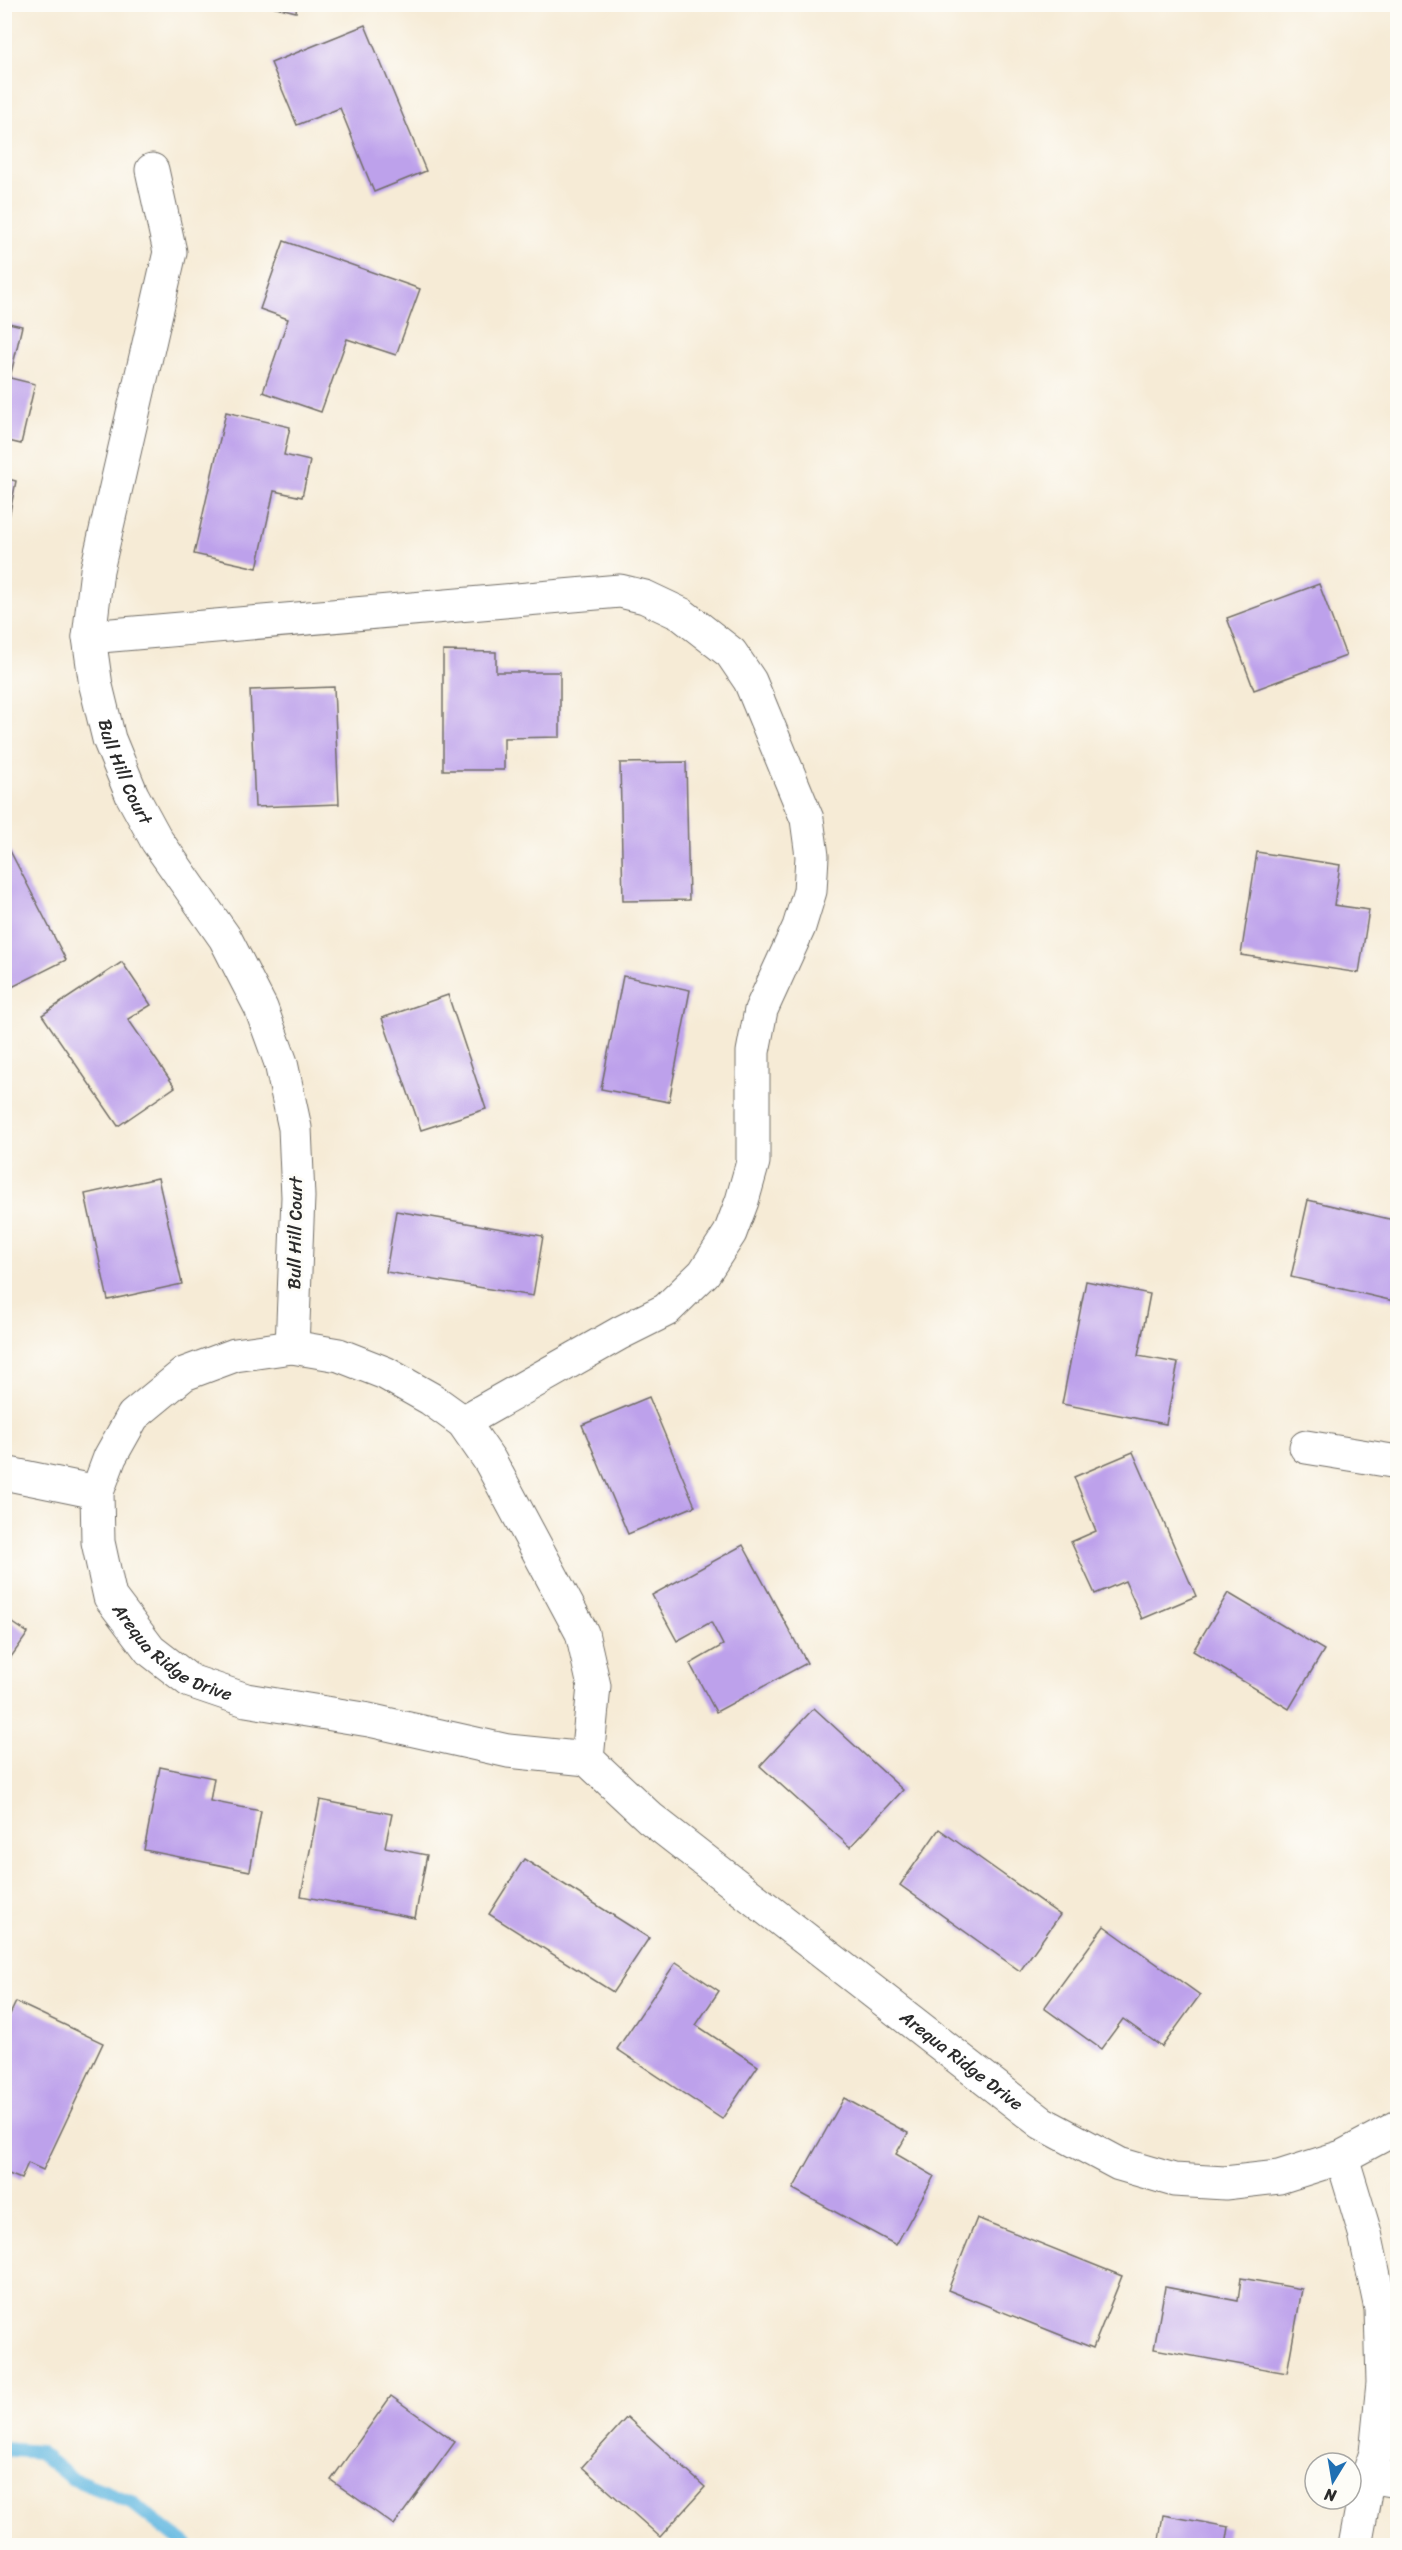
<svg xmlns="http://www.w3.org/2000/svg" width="1402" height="2550" font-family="Sriracha,sans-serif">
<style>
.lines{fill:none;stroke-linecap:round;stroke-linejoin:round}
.stream{stroke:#65b9e1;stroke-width:14}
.building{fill:#bda1eb}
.street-casing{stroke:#726e67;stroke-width:35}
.street{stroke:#fff;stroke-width:33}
.labels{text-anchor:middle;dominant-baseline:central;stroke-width:6;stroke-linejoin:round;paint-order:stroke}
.street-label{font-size:18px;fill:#2b2b2b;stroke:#fdfcf7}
</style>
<rect width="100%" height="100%" fill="#fdfcf7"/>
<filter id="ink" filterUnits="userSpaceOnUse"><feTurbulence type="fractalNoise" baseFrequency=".0167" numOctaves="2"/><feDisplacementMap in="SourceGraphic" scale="12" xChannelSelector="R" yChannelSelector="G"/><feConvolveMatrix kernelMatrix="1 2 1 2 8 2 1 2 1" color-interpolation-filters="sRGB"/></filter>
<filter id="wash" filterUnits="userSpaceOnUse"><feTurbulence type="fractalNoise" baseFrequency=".008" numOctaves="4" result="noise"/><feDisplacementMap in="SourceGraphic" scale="24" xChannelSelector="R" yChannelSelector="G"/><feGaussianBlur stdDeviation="1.35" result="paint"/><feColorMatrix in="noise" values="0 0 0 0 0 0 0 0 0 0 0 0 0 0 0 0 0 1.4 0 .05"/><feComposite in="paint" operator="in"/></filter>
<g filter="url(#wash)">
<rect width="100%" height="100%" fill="#f6ebd6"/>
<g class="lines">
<path class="stream" d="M4,2449l35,3 32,26 60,24 56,44"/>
</g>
<g id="blocks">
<g class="building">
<path d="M264,4h33l-1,8z"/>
<path d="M365,25l61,146 -52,21 -34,-84 -43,17 -26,-62z"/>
<path d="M284,241l136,48 -24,66 -49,-16 -26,73 -58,-20 25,-73 -28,-10z"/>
<path d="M4,322l18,4 -12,52 25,6 -14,60 -17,-4z"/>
<path d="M226,412l64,15 -6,28 26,6 -8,36 -28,-6 -17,77 -63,-14z"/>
<path d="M4,478l12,3 -10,52h-2z"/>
<path d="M1319,584l27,72 -92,34 -27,-72z"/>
<path d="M443,651l53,1v20h64v65l-56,1v32h-61z"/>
<path d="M334,687l5,117 -84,3 -5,-117z"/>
<path d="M686,762l3,138 -66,1 -3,-138z"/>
<path d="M4,839l62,121 -60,30 -2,-3z"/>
<path d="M1257,852l83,13 -6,40 35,5 -10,63 -118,-18z"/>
<path d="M122,962l29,43 -23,14 47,68 -57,39 -76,-111z"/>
<path d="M623,976l67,14 -21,112 -68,-13z"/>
<path d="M448,995l38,114 -65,21 -39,-112z"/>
<path d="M158,1178l24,106 -74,16 -23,-106z"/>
<path d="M1308,1200l90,21v81l-107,-25z"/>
<path d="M396,1211l147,25 -10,60 -147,-24z"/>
<path d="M1086,1281l64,13 -12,62 40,7 -12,61 -104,-20z"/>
<path d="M4,1282l7,2 -6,21h-1z"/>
<path d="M649,1397l46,109 -67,28 -46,-109z"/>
<path d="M1133,1452l63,144 -54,23 -17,-38 -30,13 -24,-52 25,-11 -22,-54z"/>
<path d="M743,1545l64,118 -91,49 -26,-48 33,-19 -12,-23 -34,19 -25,-46z"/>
<path d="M1228,1593l96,57 -35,59 -96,-58z"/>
<path d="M4,1617l24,16 -24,34z"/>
<path d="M814,1708l89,82 -53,57 -90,-81z"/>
<path d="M160,1767l54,11 -4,23 51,10 -11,60 -106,-21z"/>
<path d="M320,1800l72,14 -7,33 42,8 -12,63 -114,-22z"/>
<path d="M939,1829l121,86 -40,56 -120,-86z"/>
<path d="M524,1859l125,79 -36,54 -124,-78z"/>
<path d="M1104,1926l96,69 -38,52 -39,-28 -22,30 -57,-41z"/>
<path d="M676,1962l43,29 -23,34 62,41 -36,53 -105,-70z"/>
<path d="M16,2002l87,41 -60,127 -15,-7 -7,16 -17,-7v-145z"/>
<path d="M844,2098l64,35 -12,21 38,22 -38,69 -103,-56z"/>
<path d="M977,2218l145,58 -29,72 -145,-58z"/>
<path d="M1241,2278l61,11 -15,84 -133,-24 11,-62 73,14z"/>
<path d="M391,2396l64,46 -61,83 -63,-45z"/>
<path d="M627,2417l78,70 -45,50 -78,-70z"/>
<path d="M1163,2515l66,12 -3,19h-68z"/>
</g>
</g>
</g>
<g filter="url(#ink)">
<use href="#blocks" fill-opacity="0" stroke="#726e67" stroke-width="1.5"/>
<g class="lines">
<g class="street-casing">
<g id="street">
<path id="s1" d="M152,170l18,82 -73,318 -8,67 7,49 13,53 23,56 25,46 68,97 36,70 20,55 14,65 3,69 -6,150"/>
<path d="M89,637l531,-46 25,6 36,17 50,39 19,28 57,138 5,37 -2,35 -11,36 -38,83 -8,42v110l-11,39 -12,32 -26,40 -38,37 -46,23 -157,89"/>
<path d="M1306,1447l92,15"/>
<path d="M4,1473l93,19"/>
<path id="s2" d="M587,1759l7,-73 -12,-53 -92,-172 -27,-39 -32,-23 -46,-26 -46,-18 -47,-8 -57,8 -51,19 -51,42 -23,41 -13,35 1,50 12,55 40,53 40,31 56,19 123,20 139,31 79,8 63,59 392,305 77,41 55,16 51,3 54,-6 63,-20 56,-30"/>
<path d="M1342,2157l23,76 16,76 2,74 -7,70 -8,23 -13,70"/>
<path d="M1368,2476l30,5"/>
</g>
</g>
<use href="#street" class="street"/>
</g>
</g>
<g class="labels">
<g class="street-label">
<text stroke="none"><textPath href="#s1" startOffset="618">Bull Hill Court</textPath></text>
<text transform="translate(295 1233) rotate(-89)">Bull Hill Court</text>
<text stroke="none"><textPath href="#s2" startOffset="1014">Arequa Ridge Drive</textPath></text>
<text stroke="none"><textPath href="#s2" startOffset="1932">Arequa Ridge Drive</textPath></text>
</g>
</g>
<rect width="1402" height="2550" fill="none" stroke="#fdfcf7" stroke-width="24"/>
<g transform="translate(1333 2481) rotate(191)"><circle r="28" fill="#fdfcf7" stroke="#a9a8a5" stroke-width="1.5"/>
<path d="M0-4.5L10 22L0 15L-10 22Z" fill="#1f6fb2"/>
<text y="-9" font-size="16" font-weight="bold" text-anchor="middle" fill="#2b2b2b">N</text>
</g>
</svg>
